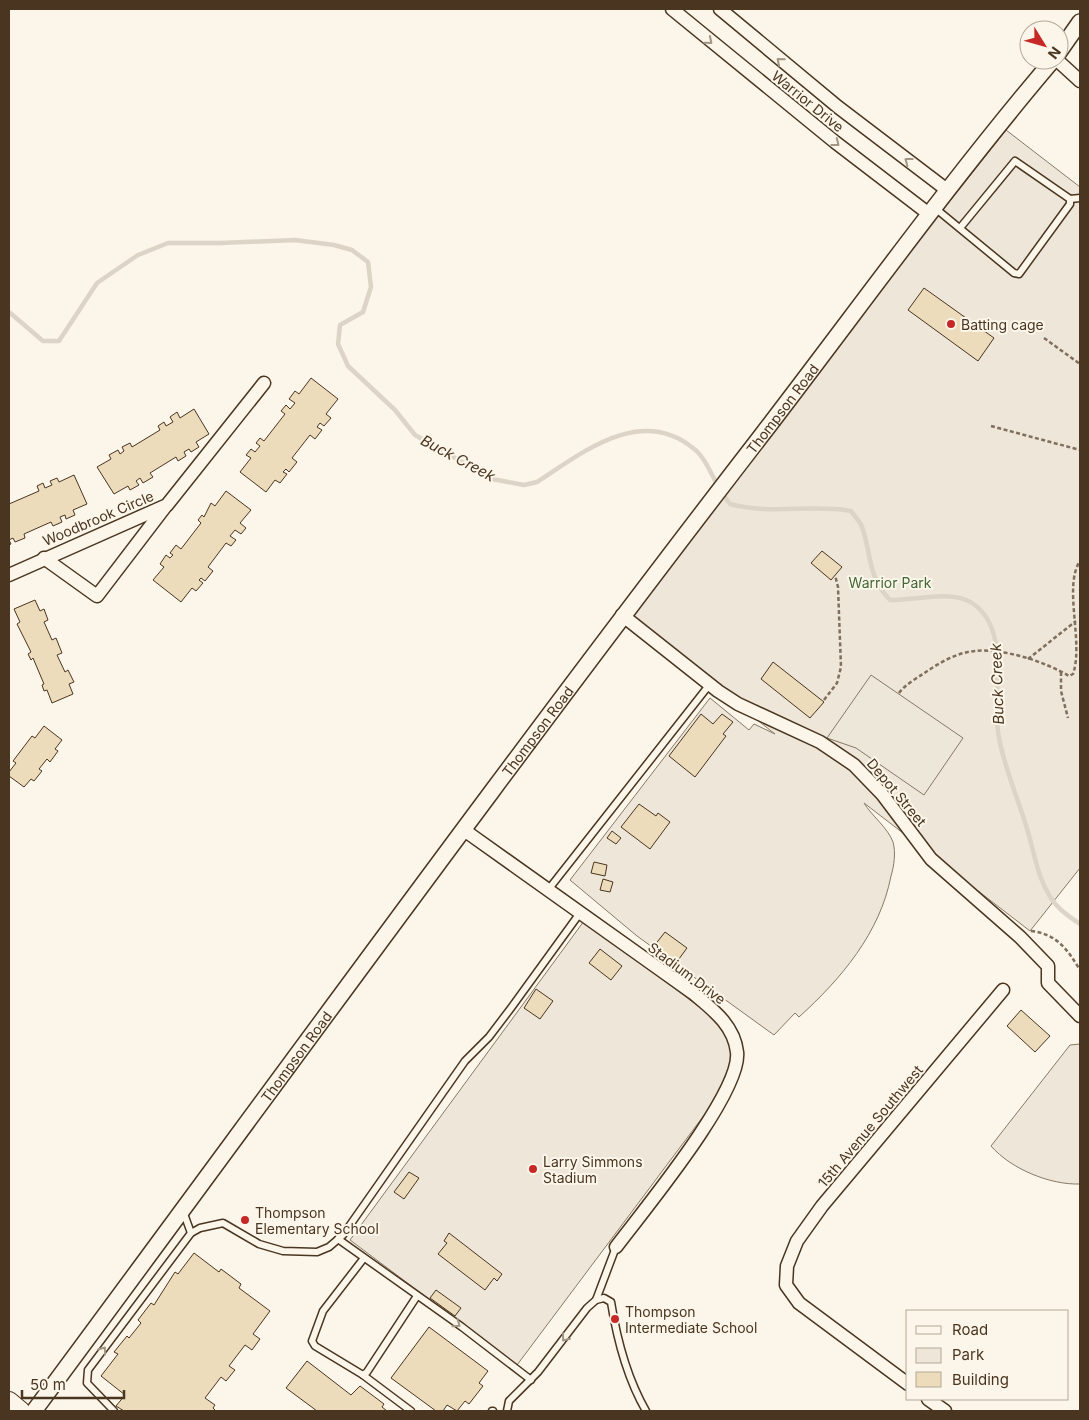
<svg xmlns="http://www.w3.org/2000/svg" width="1089" height="1420" font-family="Inter,sans-serif">
<style>
.green{fill:#ede6d9;stroke:#887966}
.parking{fill:#ede7d9;stroke:#887966}
.lines{fill:none;stroke-linecap:round;stroke-linejoin:round}
.stream{stroke:#dcd4c6;stroke-width:4.5}
.building{fill:#ecdcbc;stroke:#4a3520}
.service-casing{stroke:#4a3520;stroke-width:9}
.minor-casing{stroke:#4a3520;stroke-width:15}
.tertiary-casing{stroke:#4a3520;stroke-width:18}
.secondary-casing{stroke:#4a3520;stroke-width:20}
.path{stroke:#7f6f5c;stroke-width:2.5;stroke-dasharray:4 2.5;stroke-linecap:butt}
.service{stroke:#fbf6e9;stroke-width:6}
.minor{stroke:#fbf6e9;stroke-width:12}
.tertiary{stroke:#fbf6e9;stroke-width:15}
.secondary{stroke:#fbf6e9;stroke-width:18}
.oneway{stroke:#a29684}
.poi-dot{fill:#c62828;stroke:#fbf6e9;stroke-width:2}
.labels{text-anchor:middle;dominant-baseline:central;stroke-width:4;stroke-linejoin:round;paint-order:stroke}
.street-label{font-size:14px;fill:#4a3520;stroke:#fbf6e9}
.poi-label{font-size:14px;fill:#4a3520;stroke:#fbf6e9;text-anchor:start}
.park-label{font-size:14px;fill:#436837;stroke:#fbf6e9}
.water-label{font-size:15px;font-style:italic;fill:#4a3520;stroke:#fbf6e9}
</style>
<rect width="100%" height="100%" fill="#fbf6e9"/>
<g class="green">
<path d="M1006,130l74,57v681l-50,63 -166,-128c7,12 24,25 29,39 3,11 1,24 -2,34 -11,57 -50,103 -92,141l-4,-4 -21,22 -137,-99 -67,-56 140,-182 39,32 5,-6 21,10 -152,-119z"/>
<path d="M584,921l126,94c5,5 13,11 17,17 12,22 -2,46 -10,66l-200,267 -167,-125z"/>
<path d="M1080,1044v140c-30,1 -69,-15 -89,-38l79,-101z"/>
</g>
<path class="parking" d="M871,675l92,63 -39,57 -68,-47 -29,-10z"/>
<g class="lines">
<g class="stream">
<path d="M9,312l34,29h16l38,-58 41,-28 30,-12h53l74,-3 39,5 18,5 16,12 3,25 -8,25 -23,13 -2,19 10,22 47,44 20,25 77,44 32,6 13,-3c45,-29 103,-77 156,-34 12,9 18,26 25,38"/>
<path d="M722,493l8,11c40,11 81,0 121,7 3,5 9,10 11,16 10,28 5,49 28,73 23,1 61,-11 82,3 41,27 18,93 27,135 6,32 20,63 29,94 6,20 9,42 20,61 7,14 20,23 32,31"/>
</g>
</g>
<g class="building">
<path d="M924,288l70,50 -16,23 -70,-51z"/>
<path d="M311,378l27,21 -12,15 5,4 -7,8 -4,-3 -3,4 5,3 -7,9 -5,-4 -18,23 5,4 -8,10 -3,-3 -3,3 4,2 -7,9 -5,-3 -9,12 -26,-20 11,-14 -5,-3 5,-6 4,3 5,-6 -4,-3 4,-5 4,3 21,-27 -4,-3 5,-6 4,4 5,-6 -6,-4 6,-8 4,3z"/>
<path d="M194,409l15,25 -13,8 3,5 -8,5 -2,-3 -5,3 2,4 -8,5 -2,-4 -26,16 3,4 -10,6 -3,-5 -4,3 3,4 -9,5 -2,-4 -14,8 -17,-27 14,-8 -2,-4 9,-5 2,4 4,-3 -2,-4 8,-4 2,4 28,-17 -2,-4 6,-4 2,4 7,-4 -3,-5 7,-5 3,6z"/>
<path d="M74,475l13,29 -14,6 2,5 -9,4 -1,-4 -5,2 2,5 -9,4 -2,-4 -27,12 1,4 -10,4 -2,-4 -4,2 2,4 -2,1v-41l30,-13 -2,-5 6,-3 2,5 7,-3 -2,-4 7,-3 2,4z"/>
<path d="M226,491l25,19 -11,13 6,5 -5,6 -6,-4 -5,6 6,4 -5,6 -5,-3 -18,24 5,4 -8,10 -4,-3 -2,2 4,3 -7,8 -4,-3 -11,14 -28,-22 11,-13 -4,-3 6,-9 4,3 3,-3 -3,-2 6,-8 5,4 20,-26 -3,-3 4,-5 2,2 7,-14 4,3z"/>
<path d="M822,551l20,16 -11,13 -20,-17z"/>
<path d="M35,600l5,11 4,-2 4,11 -4,2 8,18 4,-2 6,15 -5,2 8,17 3,-2 6,12 -5,2 4,10 -21,9 -5,-13 -3,1 -2,-6 2,-1 -11,-26 -2,2 -3,-6 3,-2 -14,-28 3,-2 -6,-13z"/>
<path d="M773,662l51,40 -14,16 -49,-39z"/>
<path d="M701,714l12,10 9,-10 11,8 -10,12 3,2 -31,41 -26,-21z"/>
<path d="M44,726l18,14 -7,9 3,2 -8,11 -3,-3 -8,10 3,2 -8,10 -3,-2 -7,8 -15,-11v-4l7,-9 -3,-2 19,-25 3,2z"/>
<path d="M639,804l17,12 2,-3 12,9 -20,27 -29,-22z"/>
<path d="M612,831l9,7 -5,6 -9,-6z"/>
<path d="M594,862l13,3 -2,11 -14,-3z"/>
<path d="M603,879l10,3 -3,10 -10,-2z"/>
<path d="M665,932l22,16 -11,15 -22,-17z"/>
<path d="M600,949l22,17 -11,14 -22,-17z"/>
<path d="M536,989l17,12 -13,18 -16,-11z"/>
<path d="M1021,1010l29,26 -15,16 -28,-26z"/>
<path d="M409,1172l10,6 -15,21 -10,-7z"/>
<path d="M449,1233l53,41 -5,7 -3,-3 -9,12 -47,-36 9,-11 -3,-2z"/>
<path d="M194,1253l25,19 2,-3 20,15 -2,4 31,23 -17,23 7,5 -8,11 -7,-5 -16,21 6,4 -9,11 -5,-4 -16,21 10,7 -2,3 3,3h-92l-8,-5 9,-11 -24,-19 17,-22 -4,-2 13,-16 2,2 12,-15 -3,-3 13,-17 3,2 21,-33 3,2z"/>
<path d="M436,1290l25,18 -6,8 -25,-18z"/>
<path d="M429,1327l59,44 -9,12 4,3 -14,18 -4,-3 -8,10 -10,-6 -4,6h-7l-45,-33z"/>
<path d="M307,1361l44,34 9,-9 24,18 -2,3 5,4h-70l-31,-23z"/>
</g>
<g class="lines">
<g class="service-casing">
<g id="service">
<path d="M1070,199l10,-1"/>
<path d="M935,208l79,65 5,1 51,-70v-5l-55,-38 -55,67"/>
<path d="M548,890l162,-206"/>
<path d="M191,1233l9,-5 23,-5 36,21 24,7 34,1 12,-5 14,-12 122,-174 24,-24 22,-29 69,-95"/>
<path d="M338,1239l124,88 69,53"/>
<path d="M364,1258l-41,53 -11,30 3,5 48,29 4,-3 50,-76"/>
<path d="M596,1300l20,-53"/>
<path d="M363,1375l48,36"/>
<path d="M114,1411l-27,-28 1,-13 103,-137 -8,-22"/>
<path d="M492,1411h1"/>
<path d="M507,1411l2,-10 29,-29 49,-64 9,-8 8,-2 7,4c6,38 16,76 35,109"/>
</g>
</g>
<g class="minor-casing">
<g id="minor">
<path d="M672,9l163,133 94,72"/>
<path d="M720,9l118,98 109,83"/>
<path d="M1057,60l23,21"/>
<path d="M44,558l53,38 68,-89"/>
<path d="M9,575l158,-70 97,-122"/>
<path d="M622,615l96,76 20,13 82,38 34,23 28,29 49,65 89,78 28,29v17l32,33"/>
<path d="M464,830l229,163c19,16 41,32 44,59 5,40 -94,159 -121,195"/>
<path d="M908,1384l-109,-81 -13,-18 1,-19 10,-25 25,-35 181,-216"/>
<path d="M928,1399l17,12"/>
</g>
</g>
<g class="tertiary-casing">
<g id="tertiary">
<path d="M1059,52l21,-30"/>
<path id="s1" d="M34,1411c241,-325 479,-654 727,-975 97,-126 189,-255 292,-376"/>
</g>
</g>
<g class="secondary-casing">
<path id="secondary" d="M9,1401l12,10"/>
</g>
<g class="path">
<path d="M1044,338l36,26"/>
<path d="M991,426l89,24"/>
<path d="M1028,659l48,-38"/>
<path d="M1061,672v19l7,27"/>
<path d="M899,693c6,-8 16,-14 24,-19 16,-11 34,-22 53,-23 27,-3 70,11 93,25l4,-2c11,-32 -10,-87 7,-113"/>
<path d="M824,700l13,-17 4,-16 -3,-80 -3,-12"/>
<path d="M1031,931c26,3 36,18 49,39"/>
</g>
<use href="#service" class="service"/>
<use href="#minor" class="minor"/>
<use href="#tertiary" class="tertiary"/>
<use href="#secondary" class="secondary"/>
</g>
<defs><path id="oneway-chevron" d="M-2-3.5L2.5 0L-2 3.5" fill="none" stroke-width="1.6" stroke-linecap="round" stroke-linejoin="round" transform="scale(1.25)"/></defs>
<g class="oneway">
<use href="#oneway-chevron" transform="translate(709 41) rotate(40)"/>
<use href="#oneway-chevron" transform="translate(780 61) rotate(-140)"/>
<use href="#oneway-chevron" transform="translate(836 143) rotate(38)"/>
<use href="#oneway-chevron" transform="translate(908 161) rotate(-143)"/>
<use href="#oneway-chevron" transform="translate(457 1324) rotate(35)"/>
<use href="#oneway-chevron" transform="translate(565 1338) rotate(128)"/>
<use href="#oneway-chevron" transform="translate(103 1350) rotate(-54)"/>
</g>
<g class="poi-dot">
<circle cx="951" cy="324" r="5"/>
<circle cx="533" cy="1169" r="5"/>
<circle cx="245" cy="1220" r="5"/>
<circle cx="615" cy="1319" r="5"/>
</g>
<g class="labels">
<g class="street-label">
<text transform="translate(808 101) rotate(39)">Warrior Drive</text>
<text stroke="none"><textPath href="#s1" startOffset="1251">Thompson Road</textPath></text>
<text transform="translate(98 518) rotate(-23)">Woodbrook Circle</text>
<text stroke="none"><textPath href="#s1" startOffset="846">Thompson Road</textPath></text>
<text transform="translate(897 792) rotate(50)">Depot Street</text>
<text transform="translate(687 973) rotate(37)">Stadium Drive</text>
<text stroke="none"><textPath href="#s1" startOffset="441">Thompson Road</textPath></text>
<text transform="translate(870 1126) rotate(-50)">15th Avenue Southwest</text>
</g>
<g class="poi-label">
<text x="961" y="324">Batting cage</text>
<text x="543" y="1161">Larry Simmons<tspan x="543" dy="16">Stadium</tspan></text>
<text x="255" y="1212">Thompson<tspan x="255" dy="16">Elementary School</tspan></text>
<text x="625" y="1311">Thompson<tspan x="625" dy="16">Intermediate School</tspan></text>
</g>
<g class="park-label">
<text x="890" y="582">Warrior Park</text>
</g>
<g class="water-label">
<text transform="translate(458 458) rotate(28)">Buck Creek</text>
<text transform="translate(997 684) rotate(-92)">Buck Creek</text>
</g>
</g>
<rect width="1089" height="1420" fill="none" stroke="#4a3520" stroke-width="20"/>
<rect x="906" y="1310" width="162" height="90" fill="#fbf6e9" stroke="#b4a999"/>
<rect x="916" y="1326" width="25" height="8" fill="#fbf6e9" stroke="#b4a999"/>
<text x="952" y="1335" font-size="15" fill="#4a3520">Road</text>
<rect x="916" y="1348" width="25" height="15" fill="#ede6d9" stroke="#b4a999"/>
<text x="952" y="1360" font-size="15" fill="#4a3520">Park</text>
<rect x="916" y="1372" width="25" height="15" fill="#ecdcbc" stroke="#b4a999"/>
<text x="952" y="1385" font-size="15" fill="#4a3520">Building</text>
<g transform="translate(1044 45) rotate(127)"><circle r="24" fill="#fbf6e9" stroke="#b4a999"/>
<path d="M0-4L9 19L0 12L-9 19Z" fill="#c62828"/>
<text y="-8" font-size="14" font-weight="bold" text-anchor="middle" fill="#4a3520">N</text>
</g>
<path d="M22 1390v8h102v-8" fill="none" stroke="#4a3520" stroke-width="2.5"/>
<text x="30" y="1390" font-size="15" fill="#4a3520" stroke="#fbf6e9" stroke-width="4" paint-order="stroke">50 m</text>
</svg>
